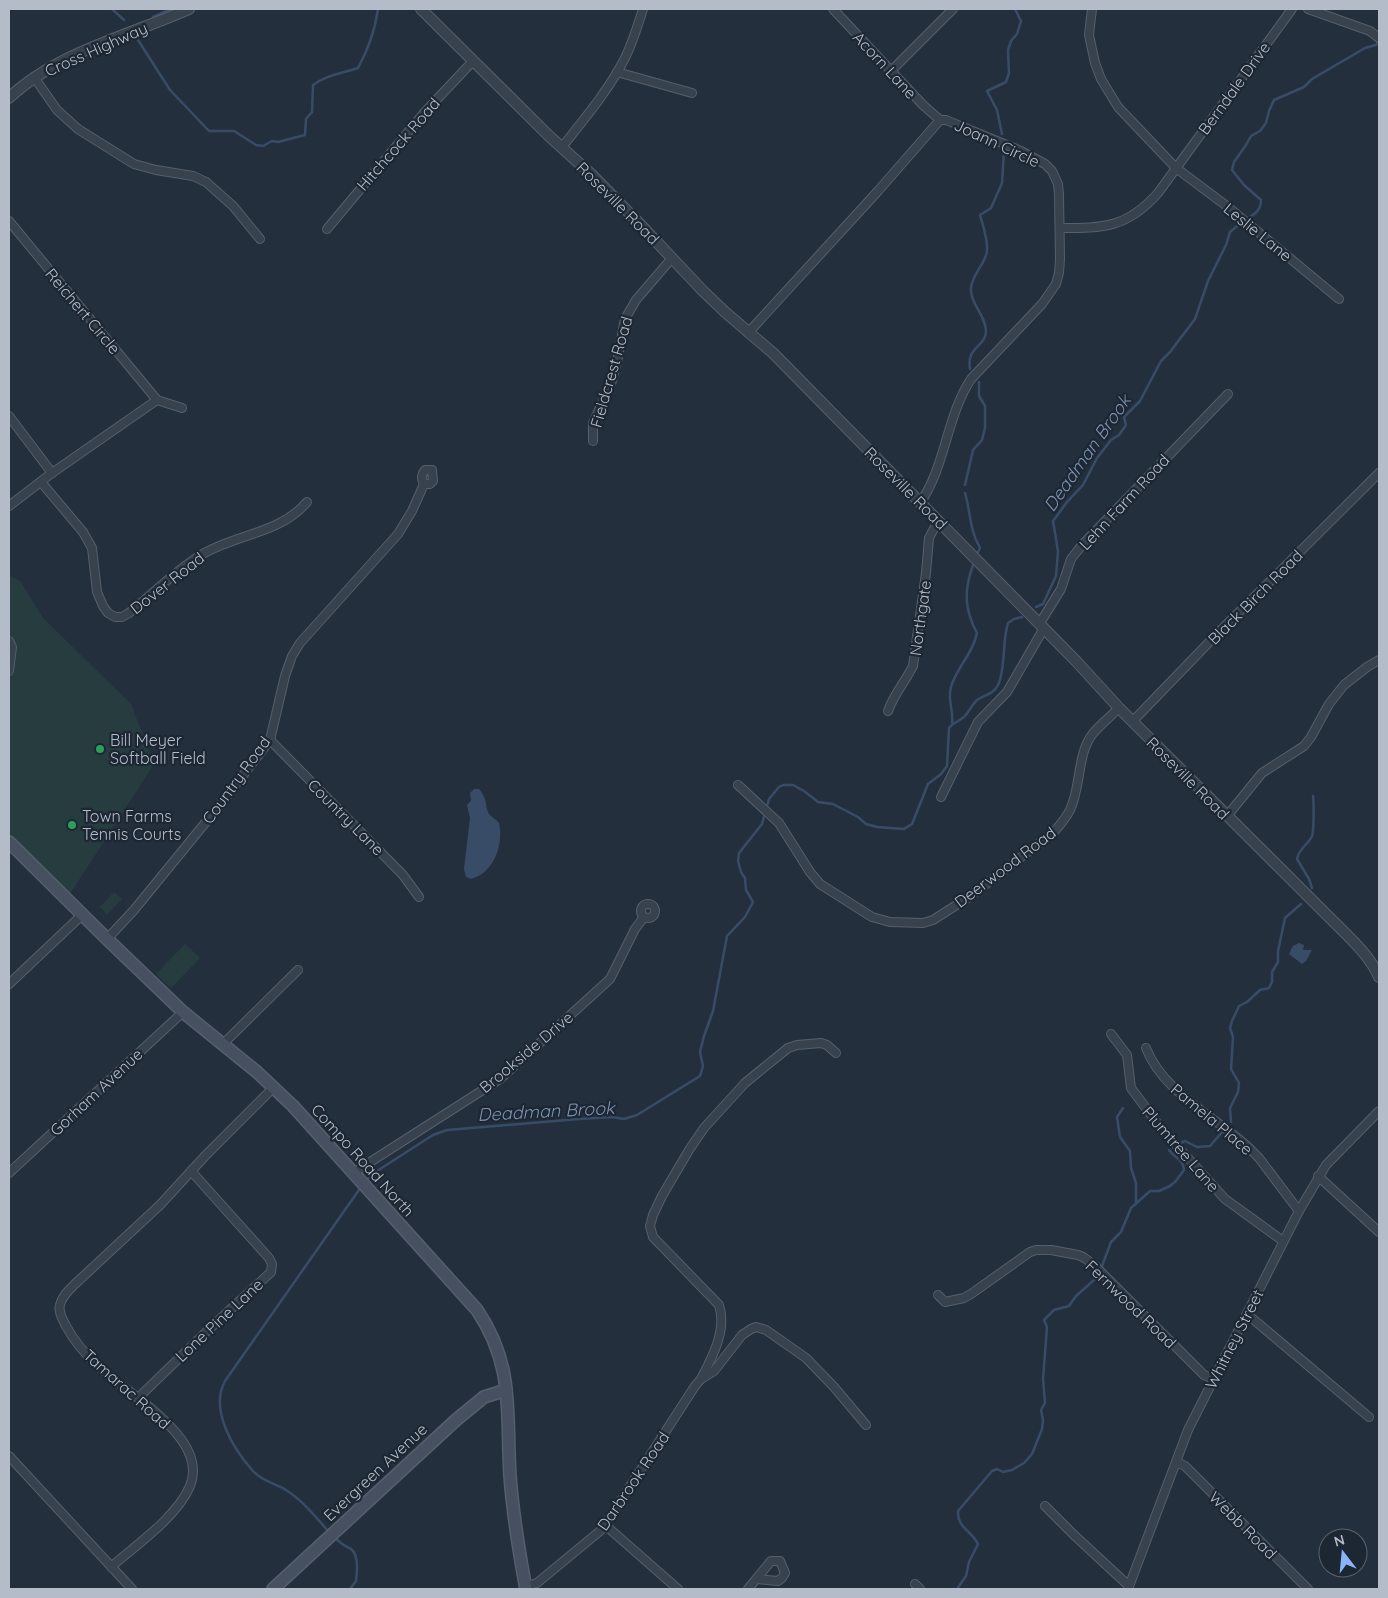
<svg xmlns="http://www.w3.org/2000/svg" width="1388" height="1598" font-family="Quicksand,sans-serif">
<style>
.green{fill:#263c3f}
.water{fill:#394c67}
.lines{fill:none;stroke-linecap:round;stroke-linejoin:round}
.stream{stroke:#394c67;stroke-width:2.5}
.minor-casing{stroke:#565f6c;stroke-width:10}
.tertiary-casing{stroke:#565f6c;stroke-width:12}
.secondary-casing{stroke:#565f6c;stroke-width:14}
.minor{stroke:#38414e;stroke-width:8}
.tertiary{stroke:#38414e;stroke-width:10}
.secondary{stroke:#465061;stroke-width:11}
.leisure-dot{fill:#2e9e5b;stroke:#1d2633;stroke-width:2}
.labels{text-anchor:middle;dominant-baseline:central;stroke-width:4.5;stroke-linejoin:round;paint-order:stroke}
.street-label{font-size:16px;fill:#b4bcc9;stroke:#1d2633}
.poi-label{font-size:16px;fill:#b4bcc9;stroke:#1d2633;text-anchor:start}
.water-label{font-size:18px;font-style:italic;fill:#7c92b1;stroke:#1d2633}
</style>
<rect width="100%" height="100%" fill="#242f3e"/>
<g class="green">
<path d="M9,575l11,6 23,37 88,86 23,60 -86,133 -59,-59z"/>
<path d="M114,892l8,7 -15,16 -7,-8z"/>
<path d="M185,944l15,14 -29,30 -15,-14z"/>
</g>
<g class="water">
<path d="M474,789h5c9,10 6,19 10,25 2,3 7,5 10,9 5,21 -5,50 -28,56l-5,-2 -2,-8 6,-51 -3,-13 4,-4 -1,-8z"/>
<path d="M1299,943l5,2 -1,5h9l-6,11 -4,3 -13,-10 4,-8z"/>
</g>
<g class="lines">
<g class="stream">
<path d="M112,9l12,11"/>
<path d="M153,17l18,-8"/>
<path d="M138,40l32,50 39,41h25l22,14 7,1 9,-5 6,1 27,-7 1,-16 6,-7 1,-27c13,-10 30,-12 45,-17 11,-20 17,-37 20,-59"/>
<path d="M1002,134l-5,-24 -10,-19 19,-9 3,-9 -1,-23 3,-9 6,-7 4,-13 -6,-12"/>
<path d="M1247,219c8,-5 14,-9 14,-19l-17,-15 -12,-15 2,-8 12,-17 5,-9 9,-5 6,-8 3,-12 5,-11 30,-13 8,-8 53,-31 11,-3 3,-4"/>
<path d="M970,369c-4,-22 15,-22 16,-37 0,-17 -16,-28 -15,-44 1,-14 16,-26 16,-38 1,-11 -4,-24 -7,-35l11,-7 11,-25 2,-31"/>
<path d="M965,485l8,-35 9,-10 3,-12v-22l-6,-10v-14"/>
<path d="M965,493c6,20 4,36 15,55l-2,4"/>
<path d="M1036,607l7,-3 13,-28 2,-25 -5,-30 14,-19 16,-17 14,-27 14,-18 8,-5 7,-10 -2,-8 16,-16 21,-40 9,-9 25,-33 13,-38 18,-36 4,-13 12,-10"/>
<path d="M952,723c2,-12 -5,-23 -1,-36 5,-19 22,-33 26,-54 -13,-24 -13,-43 -4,-68"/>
<path d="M1312,888l-3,-9 -12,-20c2,-11 11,-14 15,-23 2,-6 2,-33 1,-40"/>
<path d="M1123,1108l-6,9 3,20 10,14 1,17 5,15v20"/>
<path d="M1231,1122l-1,-14 8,-16 1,-9 -8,-14 2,-32 -3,-9 2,-7 7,-15 8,-4 13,-12 9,-2 3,-6v-10l6,-10v-11l7,-33 16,-14"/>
<path d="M1178,1144l7,-3 12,6 13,-1 13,-15"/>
<path d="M365,1181l12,-10 56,-36 14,-5 132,-11 33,-2 12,2 13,-4 63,-39 3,-10 -3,-14 4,-16 9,-25 14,-75 18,-19 8,-15 -7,-12 -1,-12 -4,-6 -3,-11 1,-8 23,-29 7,-25 10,-12 4,-2h10l11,6 14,11 15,2 25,13 8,7 11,3 27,2 8,-5 16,-40 13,-10 6,-8 2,-38c4,-5 10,-7 15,-11 5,-5 7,-11 12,-16 7,-6 17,-6 22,-16 8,-17 4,-44 10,-62l6,-4 8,-2"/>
<path d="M1102,1266l9,-24 10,-10 10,-24 19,-17h9l11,-5 5,-4 9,-12c-1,-12 -10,-12 -15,-20"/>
<path d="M328,1531c-12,-14 -26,-31 -42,-41 -11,-7 -23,-8 -33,-19 -19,-21 -44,-61 -28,-90l136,-194"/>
<path d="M335,1537c5,7 9,8 16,12 8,6 6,23 5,32l-6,8"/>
<path d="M957,1589l9,-13 3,-14 9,-18c-6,-13 -21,-16 -20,-33l34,-40 5,-2 6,3 9,-2 12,-7 8,-9 10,-25 1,-9 -2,-10 4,-7 -2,-24 4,-52 -3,-7 10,-10 15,-4 7,-10 18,-16v-6"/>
</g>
<g class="minor-casing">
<g id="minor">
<path d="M833,9l90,96 17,15"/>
<path d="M1092,9l-3,26 6,28 6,16 17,28 58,61 52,39 111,92"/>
<path d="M1308,9l62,22 9,7"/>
<path d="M891,71l62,-62"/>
<path d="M617,72l75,21"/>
<path d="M34,77l23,33 21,19 56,35 22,6 37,6 13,6 27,24 27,33"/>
<path d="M562,147c23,-29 47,-57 64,-91 7,-15 12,-31 17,-47"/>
<path d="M9,221l148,179 25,8"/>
<path d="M1060,228c44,0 67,0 98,-35l134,-184"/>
<path d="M327,229l97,-116 49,-52"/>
<path d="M748,333l130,-142 62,-71h6l75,31 24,13 7,7 6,13 1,10 1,65 -1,14 -3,11 -14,20 -71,75c-25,38 -25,87 -51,124"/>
<path d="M9,416l43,57"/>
<path d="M593,441v-18l19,-42 5,-19 8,-43 11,-19 36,-42"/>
<path d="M41,482l42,50 9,16 5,44 6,14 5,7 7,4h7l7,-4c24,-19 46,-42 72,-58 34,-21 79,-21 106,-53"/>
<path d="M9,506l43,-33 105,-73"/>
<path d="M1040,623l21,-34 10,-30 11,-14 146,-151"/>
<path d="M9,641l3,6 -3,24"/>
<path d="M888,711c6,-17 17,-29 25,-45l13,-93 3,-35 9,-17"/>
<path d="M1132,722l85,-88 162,-161"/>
<path d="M270,740l133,135 16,22"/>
<path d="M738,785l41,38 31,49 10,12 52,33 18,5 33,1 10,-3 36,-23 85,-65c6,-7 12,-14 16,-22 11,-23 7,-53 21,-74 7,-10 19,-19 28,-28"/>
<path d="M941,797l37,-75 29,-30 37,-64"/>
<path d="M1227,816l35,-43 42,-27 7,-9 18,-33 15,-19 23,-18 12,-7"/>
<circle cx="648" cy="911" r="7"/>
<path d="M107,939l27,-29 94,-115 42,-55 15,-64 7,-20 8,-13 98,-109 14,-23 12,-27c-3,-5 -3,-9 1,-14h7l1,11 -3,3h-6"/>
<path d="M9,984l73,-69"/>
<path d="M1111,1034l16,21 4,33 29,39 65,72 58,42"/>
<path d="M223,1044l75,-74"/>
<path d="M1146,1048c17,44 68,68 102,99l11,11 40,53"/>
<path d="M9,1173l174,-161"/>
<path d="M353,1173l147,-94 110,-100 25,-50 9,-12"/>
<path d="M1318,1176l61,56"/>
<path d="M938,1295l7,7 19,-4 7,-4 59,-42 6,-2h15l27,5 5,2 11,8 110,110 9,4"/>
<path d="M1247,1314l122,103"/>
<path d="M702,1377c11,-21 25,-48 17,-72l-66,-68 -3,-11 3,-11 9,-19 27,-46 15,-22 41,-45 43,-35 9,-3 24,-2 6,2 9,8"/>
<path d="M138,1398l68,-66 65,-60 1,-8 -3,-6 -78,-87"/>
<path d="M9,1456l123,133"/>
<path d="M1176,1462l9,4 123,123"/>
<path d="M1045,1506l29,29 55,51"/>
<path d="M605,1525l73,64"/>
<path d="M111,1567c25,-22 66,-50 79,-81 20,-48 -63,-92 -91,-119 -13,-12 -25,-26 -33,-41 -3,-6 -8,-14 -6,-21 2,-9 9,-15 15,-21l85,-79 45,-49 69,-69"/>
<path d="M915,1584l5,5"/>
<path d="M526,1586l11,-3 63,-52 5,-6 90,-139 6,-7 13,-8 28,-36 9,-6 5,-2 10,3 40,28 28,29 32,38"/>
<path d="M748,1589l23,-28h9l5,12 -3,5 -4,3 -21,-2"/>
<path d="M1128,1589l60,-159 111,-219 27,-46 53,-54"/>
</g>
</g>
<g class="tertiary-casing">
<g id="tertiary">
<path d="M421,9l127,126 44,40 44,45 67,71 22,21 48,41 303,308 43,47 216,215c16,16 35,33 44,54"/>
<path d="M9,98c47,-45 121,-63 180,-89"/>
</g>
</g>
<g class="secondary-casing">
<g id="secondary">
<path d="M9,842l98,97 76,73 74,60 36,34 184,204c38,56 29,103 33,166 3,38 9,76 16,113"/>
<path d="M273,1589l183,-169 28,-23 22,-7"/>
</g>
</g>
<use href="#minor" class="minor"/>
<use href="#tertiary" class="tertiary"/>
<use href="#secondary" class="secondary"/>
</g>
<g class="leisure-dot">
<circle cx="100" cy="749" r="5"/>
<circle cx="72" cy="825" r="5"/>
</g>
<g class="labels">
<g class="street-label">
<text transform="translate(96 49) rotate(-24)">Cross Highway</text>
<text transform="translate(885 65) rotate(47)">Acorn Lane</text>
<text transform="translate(1234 88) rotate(-54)">Berndale Drive</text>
<text transform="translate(997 143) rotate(25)">Joann Circle</text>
<text transform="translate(398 144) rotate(-49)">Hitchcock Road</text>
<text transform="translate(618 203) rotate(45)">Roseville Road</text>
<text transform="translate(1258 232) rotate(39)">Leslie Lane</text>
<text transform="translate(83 311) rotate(50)">Reichert Circle</text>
<text transform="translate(611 372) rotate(-74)">Fieldcrest Road</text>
<text transform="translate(906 488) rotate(45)">Roseville Road</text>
<text transform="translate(1124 502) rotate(-47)">Lehn Farm Road</text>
<text transform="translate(167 583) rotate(-38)">Dover Road</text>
<text transform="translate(1255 597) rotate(-45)">Black Birch Road</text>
<text transform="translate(920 618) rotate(-82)">Northgate</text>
<text transform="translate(1188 778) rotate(45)">Roseville Road</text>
<text transform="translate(236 780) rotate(-54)">Country Road</text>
<text transform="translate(346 817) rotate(45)">Country Lane</text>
<text transform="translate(1005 867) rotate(-37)">Deerwood Road</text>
<text transform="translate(526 1052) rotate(-40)">Brookside Drive</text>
<text transform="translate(96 1092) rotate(-43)">Gorham Avenue</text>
<text transform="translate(1212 1119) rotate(40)">Pamela Place</text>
<text transform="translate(1181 1149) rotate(49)">Plumtree Lane</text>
<text transform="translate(363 1160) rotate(48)">Compo Road North</text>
<text transform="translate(1131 1304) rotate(44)">Fernwood Road</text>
<text transform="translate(219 1320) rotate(-43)">Lone Pine Lane</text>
<text transform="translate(1234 1339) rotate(-63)">Whitney Street</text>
<text transform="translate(127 1389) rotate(42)">Tamarac Road</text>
<text transform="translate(375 1472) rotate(-43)">Evergreen Avenue</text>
<text transform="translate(633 1481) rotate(-56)">Darbrook Road</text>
<text transform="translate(1243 1525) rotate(45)">Webb Road</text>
</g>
<g class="poi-label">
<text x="110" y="740">Bill Meyer<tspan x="110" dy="18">Softball Field</tspan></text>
<text x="82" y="816">Town Farms<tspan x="82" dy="18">Tennis Courts</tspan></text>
</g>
<g class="water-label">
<text transform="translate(1087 453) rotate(-55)">Deadman Brook</text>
<text transform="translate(546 1111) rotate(-3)">Deadman Brook</text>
</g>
</g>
<rect width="1388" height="1598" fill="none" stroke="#b4bcc9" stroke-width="20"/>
<g transform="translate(1343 1553) rotate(344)"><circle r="24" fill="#1d2633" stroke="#59626f"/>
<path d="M0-4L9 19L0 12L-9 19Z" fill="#8ab4f8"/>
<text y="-8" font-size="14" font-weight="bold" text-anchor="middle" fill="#b4bcc9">N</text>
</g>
</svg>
